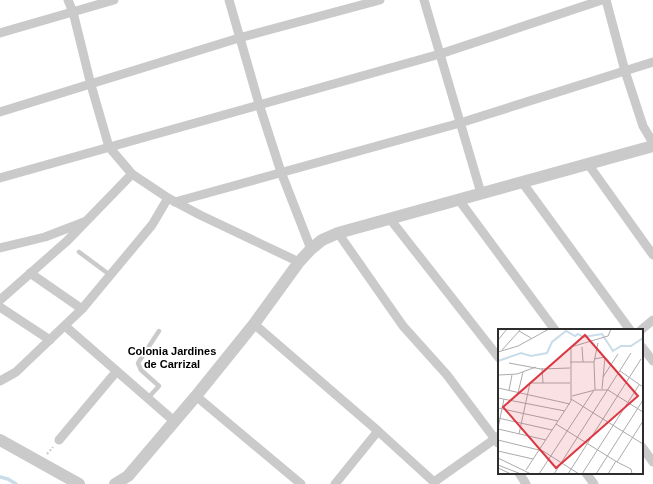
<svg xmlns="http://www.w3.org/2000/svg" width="653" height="484" font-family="Arial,sans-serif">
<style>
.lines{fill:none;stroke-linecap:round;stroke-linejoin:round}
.stream{stroke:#c8dce9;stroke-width:3.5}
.path{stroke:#cacaca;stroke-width:2;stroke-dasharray:2 2;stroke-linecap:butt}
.service{stroke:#cacaca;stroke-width:4.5}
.minor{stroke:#cacaca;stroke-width:9}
.tertiary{stroke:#cacaca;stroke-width:12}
.labels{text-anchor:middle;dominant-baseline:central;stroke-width:4;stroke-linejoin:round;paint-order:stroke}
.neighbourhood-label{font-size:11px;font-weight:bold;fill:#000;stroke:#fff}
.inset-river{fill:none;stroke:#c8dce9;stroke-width:2}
.inset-road{fill:none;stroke:#ababab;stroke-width:1}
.view{fill:#db3843;fill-opacity:0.15;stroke:#db3843;stroke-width:2}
.inset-edge{fill:none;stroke:#2d2d2d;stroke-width:2}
</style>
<rect width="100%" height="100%" fill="#fff"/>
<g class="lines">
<path class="stream" d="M0,477l8,2 8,5"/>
<path class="path" d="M47,454l6,-7"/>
<g class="service">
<path d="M79,252l31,23"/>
<path d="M148,398l11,-12 -18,-16 -3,-7 21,-32"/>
</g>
<g class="minor">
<path d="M68,0l5,12 18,73 18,62 23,27 36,24 32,17 99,47"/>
<path d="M229,0l30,104 22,68 30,77"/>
<path d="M424,0l57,193"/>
<path d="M606,0l19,71 18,55 10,17"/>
<path d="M0,33l114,-33"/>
<path d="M0,112l239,-74 141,-38"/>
<path d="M588,164l65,91"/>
<path d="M0,178l440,-124 162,-54"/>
<path d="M522,182l108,148"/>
<path d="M459,200l96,130"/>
<path d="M175,202l285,-79 193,-61"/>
<path d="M390,219l109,139"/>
<path d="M338,233l65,93 44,49 51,68"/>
<path d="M0,248l45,-11 39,-15"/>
<path d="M30,273l52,36"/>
<path d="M0,300l67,-59 65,-67"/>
<path d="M0,307l50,33"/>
<path d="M254,324l124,107 56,51 65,-46"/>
<path d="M65,326l109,95"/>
<path d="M641,330l12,-10"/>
<path d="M642,347l11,14"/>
<path d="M0,381l16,-9 66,-63 70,-84 16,-27"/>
<path d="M196,396l105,88"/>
<path d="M59,440l57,-68"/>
<path d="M642,447l11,15"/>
<path d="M519,473l7,11"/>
<path d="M586,473l8,11"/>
<path d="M335,484l43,-53"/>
</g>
<g class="tertiary">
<path d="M0,440l79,44"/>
<path d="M115,484l13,-8 68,-80 58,-72 45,-62 12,-13 11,-9 16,-7 315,-87"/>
</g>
</g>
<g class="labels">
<g class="neighbourhood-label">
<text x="172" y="351">Colonia Jardines<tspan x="172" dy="13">de Carrizal</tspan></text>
</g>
</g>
<g transform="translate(498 329)">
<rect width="145" height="145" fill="#fff"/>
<path class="inset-river" d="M0,32l23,-8 10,3 16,-3 5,-11 14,-11 9,5 3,-2 5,3 19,-3 11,17 8,-5h10l12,-8"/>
<path class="inset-road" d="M21,2l12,7M0,11l9,-11M84,18l1,15M4,21l19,-21M0,23l20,-6 31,-17M96,30l11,-2 -3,32M72,33h24M11,34l32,6 29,-1M44,39l1,15M122,42l23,16M1,46l18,-1 19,-7M105,48l15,-23M0,59l72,16M11,61l3,-15M97,61l-1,-28 4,-19M20,64l5,-21M74,67l23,-6h13l35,22M0,69l67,13M73,70l72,45M0,79l60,13M0,89l54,12M58,95l61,38 26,-41M0,99l6,-29M0,100l48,11M21,105l11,-51h40M0,111l45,11 36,23M0,122l35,8M0,129l33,16M119,133l14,7 1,5M0,136l23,9M0,139l13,6M28,141l45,-69v-54l37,-11 3,-7M41,145l55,-84M56,145l77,-121M70,145l73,-115M84,145l57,-89M98,145l47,-74M110,145l8,-13"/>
<path class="view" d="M87,6l53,61 -82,72 -53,-61z"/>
<rect width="145" height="145" class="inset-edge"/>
</g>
</svg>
